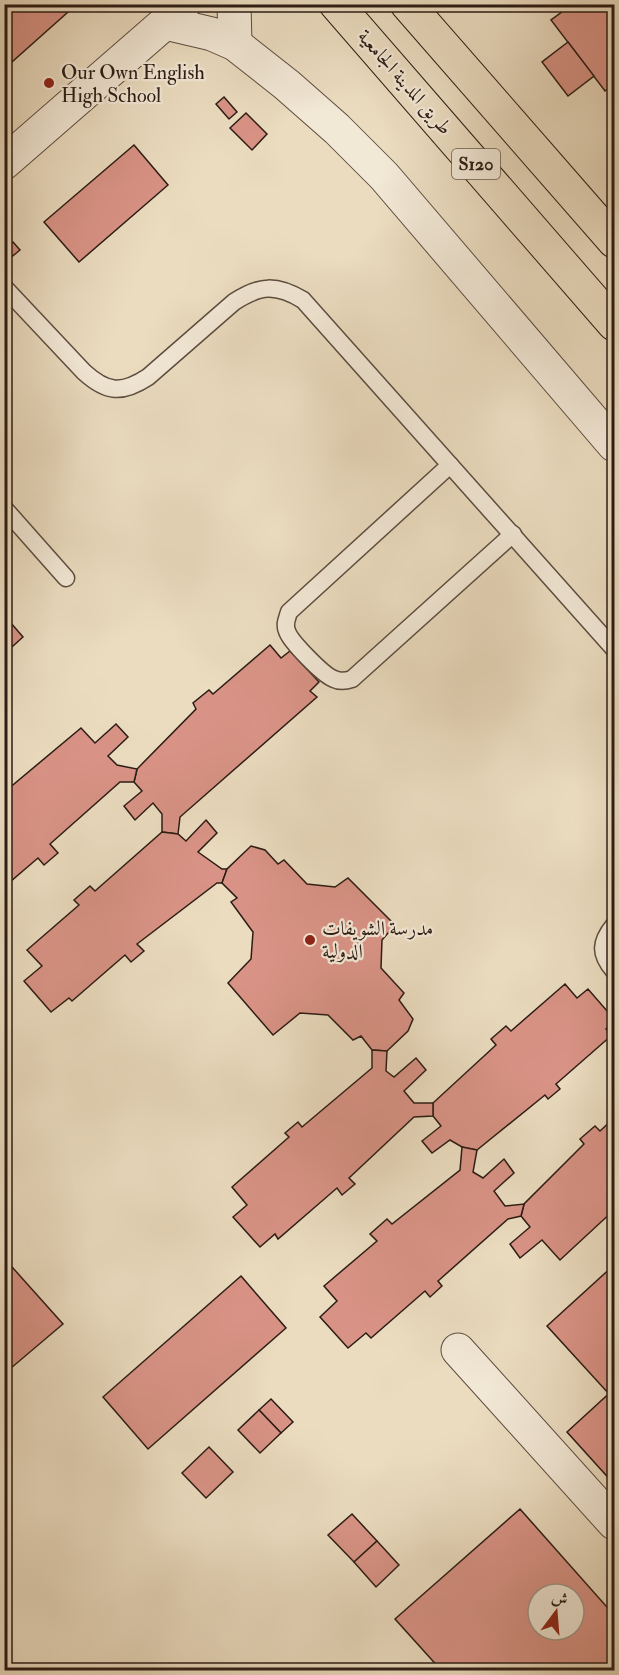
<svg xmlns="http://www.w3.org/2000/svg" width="619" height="1675" font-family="'IM FELL Double Pica',Amiri,serif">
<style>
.building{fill:#d99386;stroke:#2c1c14;stroke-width:1.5;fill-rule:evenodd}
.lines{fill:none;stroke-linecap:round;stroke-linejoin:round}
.service-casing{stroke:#5c4c3f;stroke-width:19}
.minor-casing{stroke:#5c4c3f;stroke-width:35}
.primary-casing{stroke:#2c1c14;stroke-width:35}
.service{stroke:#f2e8d6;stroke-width:16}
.minor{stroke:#f2e8d6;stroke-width:33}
.primary{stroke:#ebdcc0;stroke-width:33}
.poi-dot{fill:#8f2418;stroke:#f2e8d6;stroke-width:2}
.labels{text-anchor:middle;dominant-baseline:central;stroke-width:4.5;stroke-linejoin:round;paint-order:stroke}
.shield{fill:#f2e8d6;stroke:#67594e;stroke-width:1.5}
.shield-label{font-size:18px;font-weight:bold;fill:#2c1c14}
.poi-label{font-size:20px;fill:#2c1c14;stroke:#f2e8d6;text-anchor:start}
.street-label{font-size:20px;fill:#2c1c14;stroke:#f2e8d6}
</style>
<rect width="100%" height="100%" fill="#ebdcc0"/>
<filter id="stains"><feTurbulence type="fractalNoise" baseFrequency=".00333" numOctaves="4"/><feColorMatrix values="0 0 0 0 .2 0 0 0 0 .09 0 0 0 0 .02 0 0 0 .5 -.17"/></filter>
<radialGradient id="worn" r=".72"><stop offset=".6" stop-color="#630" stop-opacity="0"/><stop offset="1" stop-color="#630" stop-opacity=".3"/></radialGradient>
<g class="building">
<path d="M4,4h73l-73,65z"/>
<path d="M573,4h41v80l-9,7 -54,-71z"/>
<path d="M568,42l26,34 -26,20 -26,-34z"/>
<path d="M224,97l13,15 -8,7 -13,-15z"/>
<path d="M246,113l21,21 -15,16 -22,-22z"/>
<path d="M134,145l34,40 -89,77 -35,-40z"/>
<path d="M13,242l7,8 -11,9 -5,-6v-4z"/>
<path d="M4,615l19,22 -19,17z"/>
<path d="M270,645l11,13 9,-7 29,31 -9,9 7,6 -137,120 -2,17 -16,-2v-18l-9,-11 -18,17 -11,-14 18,-15 -8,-9 3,-13 59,-60 -3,-6 16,-13 4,4z"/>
<path d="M116,724l12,13 -20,19 9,9 20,4 -3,13h-14l-70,62 8,9 -14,12 -6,-7 -34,29v-101l4,3 73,-61 14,15z"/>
<path d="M206,820l11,13 -19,19 24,17h5l-5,14h-5l-80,61 7,7 -13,11 -6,-7 -53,46 -3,-3 -18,14 -27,-31 18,-15 -15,-16 52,-45 -5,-5 16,-14 5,5 67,-59 16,2 8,7z"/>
<path d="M251,846l14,4 13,14 6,-4 23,24 28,3 13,-9 47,47 -13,15 -1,28 23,25 -5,7 14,19 -5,12 -21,20 -15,-1 -11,-14 -8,4 -25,-25 -28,-2 -27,22 -45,-52 23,-24 2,-27 -22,-30 6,-4 -15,-15 5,-14z"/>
<path d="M565,984l12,14 11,-9 26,30 -8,10 6,6 -56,49 4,5 -12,10 -3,-4 -68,55 -15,-3 -12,-7 -18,13 -10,-12 19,-15 -8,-10v-13l63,-58 -5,-6 15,-13 5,5z"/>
<path d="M372,1050l15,1 -1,20 8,6 22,-19 10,12 -22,21 10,12h19v13l-19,1 -65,61 6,6 -13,11 -5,-7 -59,51 -3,-5 -15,13 -27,-30 14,-12 -15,-18 57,-50 -4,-4 13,-11 4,5 70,-59z"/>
<path d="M614,1118v92l-54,50 -18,-20 -22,18 -10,-14 20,-17 -9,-11 3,-12 60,-60 -4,-5 15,-13 5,5z"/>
<path d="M462,1147l15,3 -4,22 10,6 21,-19 10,14 -20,18 11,15 19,-2 -3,12 -13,3 -70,62 4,5 -12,11 -5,-6 -54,47 -5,-5 -18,15 -28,-31 17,-16 -13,-15 53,-45 -7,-7 17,-15 5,5 68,-54z"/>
<path d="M4,1258l59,66 -59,50z"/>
<path d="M614,1265v124l-5,5 -62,-68z"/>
<path d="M241,1276l45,52 -138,121 -45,-52z"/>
<path d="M614,1389v95l-47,-52z"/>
<path d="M271,1399l22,23 -12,11 -22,-23z"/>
<path d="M259,1410l22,23 -21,20 -22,-23z"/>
<path d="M209,1447l24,25 -27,26 -24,-25z"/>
<path d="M520,1509l94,106v55h-173l-46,-51zM538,1594h36v36h-36z"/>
<path d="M352,1514l25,27 -23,21 -26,-27z"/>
<path d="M377,1541l22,24 -23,22 -22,-25z"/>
</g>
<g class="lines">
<g class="service-casing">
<g id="service">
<path d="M4,287l80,85c23,21 38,22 64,5l86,-75c26,-17 42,-18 69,-2l311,349"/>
<path d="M450,465l-161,147c-2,7 -5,12 -2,19 3,10 36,44 47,48 6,3 12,2 18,0l161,-145"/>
<path d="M4,508l62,70"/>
<path d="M614,925c-14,17 -15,29 0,46"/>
</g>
</g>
<g class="minor-casing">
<g id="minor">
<path d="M234,4l1,40"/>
<path d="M165,23l47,11 23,10 52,41 50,44 47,47 230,269"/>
<path d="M4,163l178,-155"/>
<path d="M458,1350l156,173"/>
</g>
</g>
<g class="primary-casing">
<g id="primary">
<path d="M336,4l278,320"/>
<path d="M407,4l207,237"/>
</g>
</g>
<use href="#service" class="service"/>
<use href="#minor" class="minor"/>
<use href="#primary" class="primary"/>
</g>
<g class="poi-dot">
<circle cx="49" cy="83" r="6"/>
<circle cx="310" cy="940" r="6"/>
</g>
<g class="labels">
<rect class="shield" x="452" y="149" width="48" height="30" rx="4.5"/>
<g class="shield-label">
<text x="476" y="164">S120</text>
</g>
<g class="poi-label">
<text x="61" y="72">Our Own English<tspan x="61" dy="23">High School</tspan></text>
<text x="322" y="928">مدرسة الشويفات<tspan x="322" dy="23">الدولية</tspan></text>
</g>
<g class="street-label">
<text transform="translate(405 82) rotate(49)">طريق المدينة الجامعية</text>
</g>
</g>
<rect width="619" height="1675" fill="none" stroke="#ebdcc0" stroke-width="24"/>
<rect x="6" y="6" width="607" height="1663" fill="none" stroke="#2c1c14" stroke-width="3"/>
<rect x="12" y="12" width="595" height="1651" fill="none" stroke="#2c1c14" stroke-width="1.5"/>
<g transform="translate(556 1612) rotate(16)"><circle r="28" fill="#f2e8d6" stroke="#a39688" stroke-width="1.5"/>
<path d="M0-4.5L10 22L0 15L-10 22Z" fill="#8f2418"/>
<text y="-9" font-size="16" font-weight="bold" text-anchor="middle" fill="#2c1c14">ش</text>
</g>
<rect width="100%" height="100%" filter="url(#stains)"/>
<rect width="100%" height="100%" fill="url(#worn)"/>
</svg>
